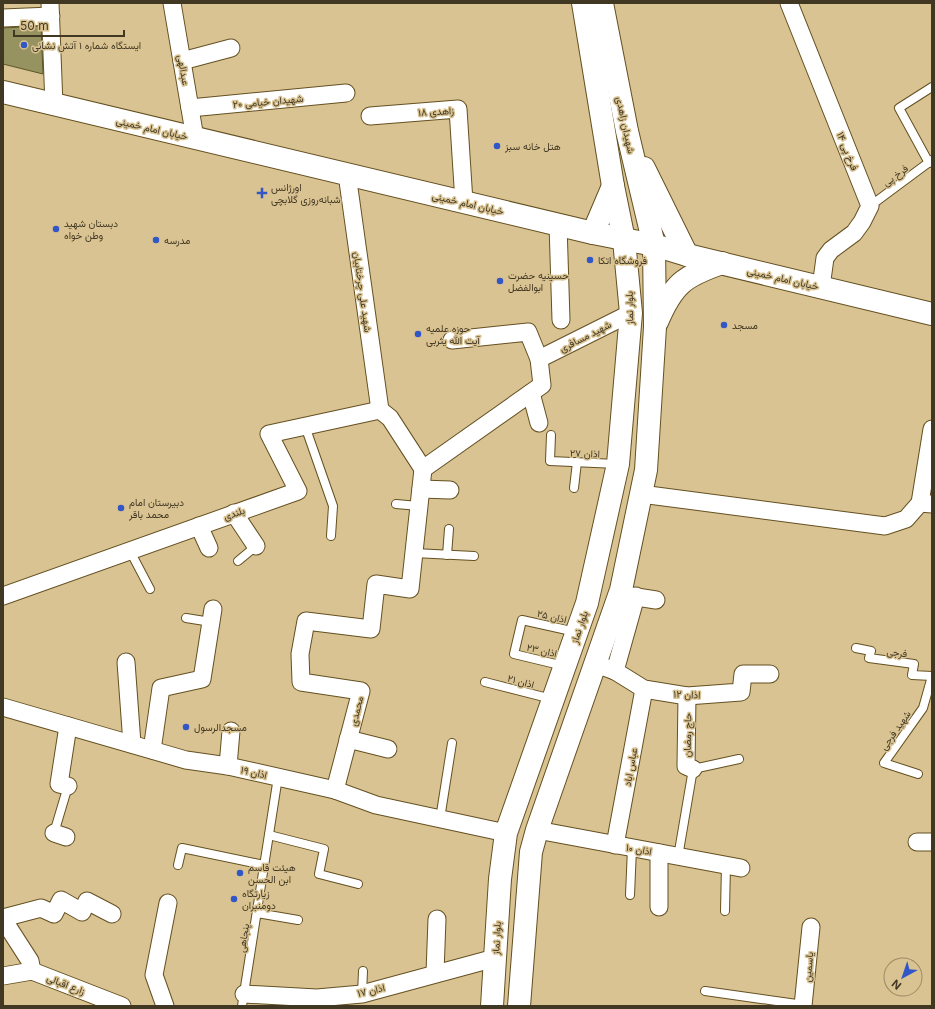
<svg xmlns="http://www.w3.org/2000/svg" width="935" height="1009" font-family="Inter,Vazirmatn,sans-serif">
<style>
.building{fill:#969360;stroke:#5a5726}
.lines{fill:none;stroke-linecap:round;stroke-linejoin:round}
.service-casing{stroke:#645021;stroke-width:10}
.minor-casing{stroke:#645021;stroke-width:19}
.secondary-casing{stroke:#645021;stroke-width:24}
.service{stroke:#fff;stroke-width:8}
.minor{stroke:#fff;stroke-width:17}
.secondary{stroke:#fff;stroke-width:22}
.poi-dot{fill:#3156c6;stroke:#dac392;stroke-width:1.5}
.labels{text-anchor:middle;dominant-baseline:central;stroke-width:3;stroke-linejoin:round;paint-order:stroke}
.poi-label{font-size:10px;fill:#413823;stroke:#dac392;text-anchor:start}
.street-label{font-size:10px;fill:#413823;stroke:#dac392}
</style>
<rect width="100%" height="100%" fill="#dac392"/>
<path class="building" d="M41,26l2,48 -40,-10v-36z"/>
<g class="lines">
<g class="service-casing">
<g id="service">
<path d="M929,163l-30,-55 33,-21"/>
<path d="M870,206l62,-46"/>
<path d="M305,426l28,80 -2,30"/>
<path d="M551,435l-1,26 67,3"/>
<path d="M574,488l3,-26"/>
<path d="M396,504l23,2"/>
<path d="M130,551l20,38"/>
<path d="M414,553l60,3"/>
<path d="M447,555l2,-26"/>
<path d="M238,561l18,-15"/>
<path d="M186,618l25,4"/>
<path d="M856,648l15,3 -2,7 45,6 -2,11 20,1"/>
<path d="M564,666l-50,-12 8,-34 54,12"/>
<path d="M485,682l67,17"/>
<path d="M918,774l-34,-11 39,-55 9,-32"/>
<path d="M440,819l12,-76"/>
<path d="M54,833l14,-47"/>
<path d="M269,835l55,14 -5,25 39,10"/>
<path d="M678,857l15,-88 46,-10"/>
<path d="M178,865l4,-17 82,17"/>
<path d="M630,895l2,-47"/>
<path d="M725,911l1,-46"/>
<path d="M257,913l41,7"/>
<path d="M705,991l99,14"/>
<path d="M362,994l1,-23"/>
<path d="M242,1006l36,-229"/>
</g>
</g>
<g class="minor-casing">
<g id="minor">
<path d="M50,3l4,102"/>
<path d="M172,3l23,135"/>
<path d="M789,3l81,203 -8,16 -8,11 -23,17 -6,8 -4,29"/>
<path d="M3,18l48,-2"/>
<path d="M182,61l49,-13"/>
<path d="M190,108l156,-15"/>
<path d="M370,116l88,-7 6,93"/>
<path d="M347,174l33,236"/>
<path d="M558,224l3,96"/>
<path d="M539,359l92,-46"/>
<path d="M531,393l8,30"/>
<path d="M380,410l10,8 33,51 119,-84 -3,-26 -11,-27 -76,8"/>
<path d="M932,429l-12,74 12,1"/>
<path d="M421,489l29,1"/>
<path d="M641,494l244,32 21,-7 14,-16"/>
<path d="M234,513l22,33"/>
<path d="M199,526l10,22"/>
<path d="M624,595l32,5"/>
<path d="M3,596l295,-105 -29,-57 111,-24"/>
<path d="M126,662l6,82"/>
<path d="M596,664l19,7 29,18 43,7 54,-4 2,-18h27"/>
<path d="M615,671l21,-75"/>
<path d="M687,696l-1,70 7,3"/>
<path d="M3,707l183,53 42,6 107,24 41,15 130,28"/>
<path d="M348,739l40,10"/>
<path d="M152,750l9,-62 41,-9 11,-70"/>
<path d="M228,766l3,-35"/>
<path d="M68,786l-9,-2 9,-58"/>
<path d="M335,790l26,-99 -60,-9 -1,-28 6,-33 65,8 5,-45 34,5 13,-120"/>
<path d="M537,830l204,38"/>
<path d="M54,833l12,4"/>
<path d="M917,842h15"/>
<path d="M615,845l29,-156"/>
<path d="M659,853v54"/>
<path d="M3,918l38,-10 13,6 7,-14 21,12 5,-11 25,13"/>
<path d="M3,919l27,42 2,10"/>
<path d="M32,971l90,35"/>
<path d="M435,973l2,-54"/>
<path d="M3,976l29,-5"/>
<path d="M244,994l73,4 45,-4 133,-36"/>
<path d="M165,1006l-11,-31 14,-72"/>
<path d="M803,1006l8,-79"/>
</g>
</g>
<g class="secondary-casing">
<g id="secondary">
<path d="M3,92l590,141 61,12 33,10 245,59"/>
<path d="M644,168l43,87"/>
<path d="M593,233l20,-47"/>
<path d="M657,322c16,-38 27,-46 65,-59"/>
<path d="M492,1006l8,-127 6,-46 81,-230 31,-139 13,-151 -7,-73 -11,-54 -30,-183"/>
<path d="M519,1006l12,-154 6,-22 84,-240 25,-120 9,-143 -1,-82 -27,-114 -25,-128"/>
</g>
</g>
<use href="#service" class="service"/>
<use href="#minor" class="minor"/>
<use href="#secondary" class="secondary"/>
</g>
<g class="poi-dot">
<circle cx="24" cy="45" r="4"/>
<circle cx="497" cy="146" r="4"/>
<path d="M260 187h4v4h4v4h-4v4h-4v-4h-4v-4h4z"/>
<circle cx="56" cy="229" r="4"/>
<circle cx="156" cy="240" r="4"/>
<circle cx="590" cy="260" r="4"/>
<circle cx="500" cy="281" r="4"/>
<circle cx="724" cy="325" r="4"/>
<circle cx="418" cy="334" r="4"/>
<circle cx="121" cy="508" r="4"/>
<circle cx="186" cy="727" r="4"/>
<circle cx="240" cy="873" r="4"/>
<circle cx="234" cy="899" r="4"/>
</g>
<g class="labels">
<g class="poi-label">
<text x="32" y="45">ایستگاه شماره ۱ آتش نشانی</text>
<text x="505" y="146">هتل خانه سبز</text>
<text x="271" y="187">اورژانس<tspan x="271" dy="12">شبانه‌روزی گلابچی</tspan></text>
<text x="64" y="223">دبستان شهید<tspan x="64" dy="12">وطن خواه</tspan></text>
<text x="164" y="240">مدرسه</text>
<text x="598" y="260">فروشگاه اتکا</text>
<text x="508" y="275">حسینیه حضرت<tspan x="508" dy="12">ابوالفضل</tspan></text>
<text x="732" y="325">مسجد</text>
<text x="426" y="328">حوزه علمیه<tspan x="426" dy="12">آیت الله یثربی</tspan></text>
<text x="129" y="502">دبیرستان امام<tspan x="129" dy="12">محمد باقر</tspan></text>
<text x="194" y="727">مسجدالرسول</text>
<text x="248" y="867">هیئت قاسم<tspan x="248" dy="12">ابن الحسن</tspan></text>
<text x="242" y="893">زیارتگاه<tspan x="242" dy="12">دومنبران</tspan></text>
</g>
<g class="street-label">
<text transform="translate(184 70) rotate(80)">عبدالهی</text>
<text transform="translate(268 101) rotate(-5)">شهیدان خیامی ۲۰</text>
<text transform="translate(436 111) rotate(-3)">زاهدی ۱۸</text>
<text transform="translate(626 125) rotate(78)">شهیدان زاهدی</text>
<text transform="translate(152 128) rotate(13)">خیابان امام خمینی</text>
<text transform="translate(848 151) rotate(68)">فرخ پی ۱۴</text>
<text transform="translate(895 175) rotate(-36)">فرخ پی</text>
<text transform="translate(468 203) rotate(13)">خیابان امام خمینی</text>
<text transform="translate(783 278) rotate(13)">خیابان امام خمینی</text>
<text transform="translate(363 292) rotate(82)">شهید علی چرختابیان</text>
<text transform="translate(629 308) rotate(-91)">بلوار نماز</text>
<text transform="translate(585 336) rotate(-27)">شهید مسافری</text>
<text transform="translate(585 453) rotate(2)">اذان ۲۷</text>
<text transform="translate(234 513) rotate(-19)">بلندی</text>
<text transform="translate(552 616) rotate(13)">اذان ۲۵</text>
<text transform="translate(579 627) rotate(-71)">بلوار نماز</text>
<text transform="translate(542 650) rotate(13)">اذان ۲۳</text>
<text transform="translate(897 652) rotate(7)">فرجی</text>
<text transform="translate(521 681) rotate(15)">اذان ۲۱</text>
<text transform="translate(687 694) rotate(2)">اذان ۱۲</text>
<text transform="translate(356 711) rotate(-76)">محمدی</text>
<text transform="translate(895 730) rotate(-55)">شهید فرجی</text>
<text transform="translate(687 735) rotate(-89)">حاج رمضان</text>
<text transform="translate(630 767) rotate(-80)">عباس اباد</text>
<text transform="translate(254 772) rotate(13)">اذان ۱۹</text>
<text transform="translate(639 849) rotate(10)">اذان ۱۰</text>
<text transform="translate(243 938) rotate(-81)">پنجاهی</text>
<text transform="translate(496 938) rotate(-87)">بلوار نماز</text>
<text transform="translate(808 967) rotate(-85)">یاسمین</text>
<text transform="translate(66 984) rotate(21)">زارع اقبالی</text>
<text transform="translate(371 990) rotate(-13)">اذان ۱۷</text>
</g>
</g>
<rect width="935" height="1009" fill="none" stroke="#413823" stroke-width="8"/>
<g transform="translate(903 977) rotate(220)"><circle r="19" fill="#dac392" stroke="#9d8b66"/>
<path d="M0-3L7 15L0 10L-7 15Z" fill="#3156c6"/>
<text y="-6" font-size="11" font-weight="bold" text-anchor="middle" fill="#413823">N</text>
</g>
<path d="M14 30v6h110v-6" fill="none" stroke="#413823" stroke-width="2"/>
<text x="20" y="30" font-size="12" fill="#413823" stroke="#dac392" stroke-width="3" paint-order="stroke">50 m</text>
</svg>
